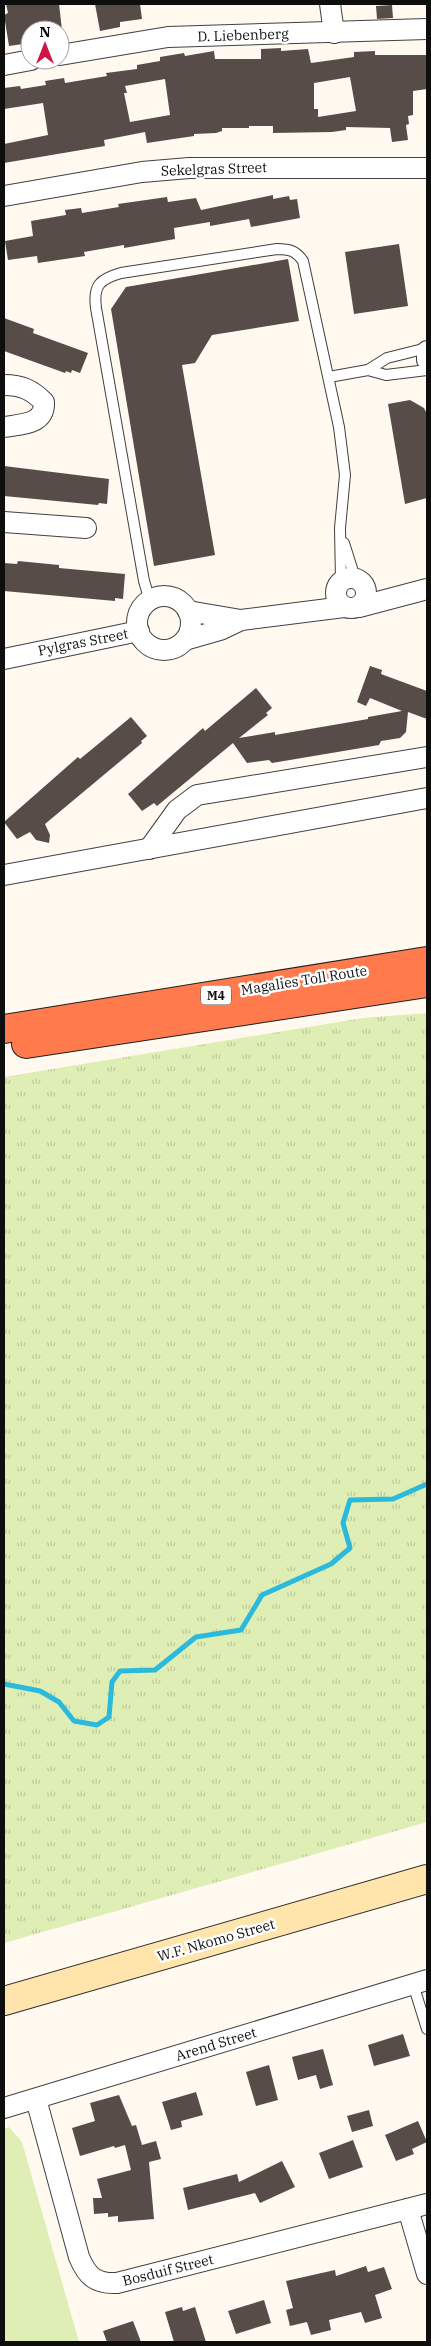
<svg xmlns="http://www.w3.org/2000/svg" width="431" height="2346" font-family="'IBM Plex Serif',serif">
<style>
.grass{fill:url(#grass-tufts)}
.park{fill:#deeeb4}
.lines{fill:none;stroke-linecap:round;stroke-linejoin:round}
.stream{stroke:#2cbadc;stroke-width:5}
.building{fill:#584c49;fill-rule:evenodd}
.service-casing{stroke:#414141;stroke-width:12}
.minor-casing{stroke:#414141;stroke-width:22}
.secondary-casing{stroke:#303030;stroke-width:30}
.motorway-casing{stroke:#1f1f1f;stroke-width:30}
.service{stroke:#fff;stroke-width:10}
.minor{stroke:#fff;stroke-width:20}
.secondary{stroke:#ffe4ab;stroke-width:28}
.motorway{stroke:#ff7b4e;stroke-width:28}
.labels{text-anchor:middle;dominant-baseline:central;stroke-width:5;stroke-linejoin:round;paint-order:stroke}
.shield{fill:#fff;stroke:#565656;stroke-width:1}
.shield-label{font-size:12px;font-weight:bold;fill:#0e0e0e}
.street-label{font-size:14px;fill:#0e0e0e;stroke:#fff}
</style>
<defs>
<pattern id="grass-tufts" width="24" height="20" patternUnits="userSpaceOnUse" patternTransform="scale(1.25)"><rect width="24" height="20" fill="#deeeb4"/><path d="M3 7l-1-3M5 7V3M7 7l1-3M15 17l-1-3M17 17v-4M19 17l1-3" fill="none" stroke="#bdcb9a"/></pattern>
</defs>
<rect width="100%" height="100%" fill="#fff9f0"/>
<path class="grass" d="M427,1013v809l-423,121v-866l359,-59z"/>
<path class="park" d="M9,2127l13,15 57,200h-75v-213z"/>
<g class="lines">
<path class="stream" d="M4,1684l36,7 19,11 15,19 23,4 12,-8 3,-35 8,-11 35,-1 41,-33 45,-7 21,-35 69,-31 19,-16 -7,-25 7,-23 43,-1 34,-15"/>
</g>
<g class="building">
<path d="M6,4h53l3,26h-34l1,5 -7,1 1,8 -14,2 -5,-31 4,-2z"/>
<path d="M95,4h45l2,15 -22,3v5l-20,4z"/>
<path d="M392,5l1,13 -16,1 -1,-13z"/>
<path d="M281,48v3l27,-2 3,14 43,-6v-5l21,-1v4h52v34l-14,2v24l-5,1 1,8 -3,1 2,15 -16,2 -2,-14 -44,-1v3l-14,2 -59,1v-7h-24v2h-27v3l-6,2 -22,1v2l-47,7 -2,-11 -41,8 1,6 -101,17v-19l44,-9 -5,-32 -39,6v-21l16,-2 1,3 25,-4 -1,-4 19,-3 1,5 42,-7 -1,-3 31,-4v-4l23,-4v-4l24,-4 1,3 29,-5 1,8h46v-10zM350,77l6,34 -38,6v-8h-4v-26zM165,79l5,36 -40,7 -6,-29h3l-2,-7z"/>
<path d="M273,195v4l16,-3 1,4 7,-1 3,19 -49,9 -2,-8 -39,7v-4l-36,6 1,11 -51,9v-3l-40,7 1,4 -47,7 -1,-7 -29,4 -3,-19 28,-5 -2,-15 35,-6 -1,-5 16,-2 1,5 37,-6 -1,-3 49,-7 1,5 28,-4 5,12z"/>
<path d="M399,244l9,62 -54,8 -9,-62z"/>
<path d="M288,259l11,62 -87,14 -17,28 -13,2 33,190 -61,11 -43,-257 15,-22z"/>
<path d="M4,318l30,11 -1,4 55,20 -8,20 -8,-3 -1,3 -5,-2 -1,2 -61,-22z"/>
<path d="M410,400l14,8 3,6v84l-22,6 -17,-100z"/>
<path d="M4,466l105,13 -2,25 -8,-1 -1,2 -94,-9z"/>
<path d="M18,561l41,4v3l66,6 -2,25 -8,-1v3l-111,-10v-28l13,1z"/>
<path d="M370,666l12,4 -1,4 46,17v28l-19,-7 -2,20 -6,6 -19,3 -2,4 -107,18 -3,-3 -22,3 -14,-20 -76,63 -3,-3 -12,8 -14,-17 75,-66 2,3 51,-43 16,20 -6,5 2,2 -29,23 36,-6v3l93,-16v-2l34,-6 -32,-13 -4,8 -9,-4z"/>
<path d="M131,717l16,19 -6,5 1,2 -97,81 5,11 -1,8 -13,-3 -6,-8 -13,7 -13,-17 74,-65 2,2z"/>
<path d="M403,2034l7,22 -36,10 -6,-21z"/>
<path d="M323,2049l10,36 -13,4 -4,-14 -18,5 -6,-23z"/>
<path d="M269,2065l9,35 -22,6 -10,-34z"/>
<path d="M196,2092l7,23 -22,6 1,6 -11,3 -9,-28z"/>
<path d="M119,2095l13,31 4,-1 6,20 14,-4 5,18 -12,3 5,57 -36,3v-6l-10,1v-4l-14,1 -1,-16h9l-5,-19 34,-9 -6,-25 -10,3 -1,-2 -34,10 -8,-28 23,-7 -5,-18z"/>
<path d="M369,2110l4,16 -21,6 -5,-16z"/>
<path d="M418,2121l9,21 -15,7 2,5 -18,7 -11,-26z"/>
<path d="M353,2140l10,27 -34,12 -10,-26z"/>
<path d="M282,2161l13,26 -35,16 -5,-10 -67,17 -5,-22 54,-14 2,8z"/>
<path d="M366,2266l2,6 16,-5 8,22 -17,6 7,23 -17,5 -4,-11 -32,8 2,10 -20,5 -4,-13 -17,4 -4,-16 7,-2 -7,-27 49,-11 1,6z"/>
<path d="M264,2300l7,23 -35,11 -8,-23z"/>
<path d="M182,2307l1,4 12,-4 11,35h-32l-9,-30z"/>
<path d="M133,2321l8,21h-34l-4,-11z"/>
</g>
<g class="lines">
<g class="service-casing">
<g id="service">
<path d="M368,370l18,5 41,-5"/>
<path d="M329,377l39,-7 19,-12 40,-10"/>
<path d="M344,543l11,35"/>
<path d="M150,601l-6,-20 -48,-273c-3,-23 4,-29 25,-35l156,-24c13,0 19,2 26,12l36,166 6,48 -5,53 1,53"/>
<path d="M413,1984l14,45"/>
</g>
</g>
<g class="minor-casing">
<g id="minor">
<path d="M330,4l4,29"/>
<path d="M60,55l108,-18 259,-8"/>
<path d="M4,65l27,-5"/>
<path d="M4,196l138,-24 47,-4h238"/>
<path d="M427,351v9"/>
<path d="M4,385c18,0 28,5 40,17 1,23 -23,22 -40,25"/>
<path d="M4,522l82,6"/>
<circle cx="351" cy="593" r="15"/>
<circle cx="164" cy="623" r="27"/>
<path d="M359,607l68,-18"/>
<path d="M188,611l53,9"/>
<path d="M185,640l35,-10 21,-10 103,-13"/>
<path d="M4,659l135,-28"/>
<path d="M149,849l28,-39 20,-15 230,-38"/>
<path d="M4,875l423,-77"/>
<path d="M36,2099l43,158c8,19 16,27 38,26l310,-79"/>
<path d="M4,2108l423,-128"/>
<path d="M408,2209l19,65"/>
</g>
</g>
<g class="secondary-casing">
<path id="secondary" d="M4,2001l423,-122"/>
</g>
<g class="motorway-casing">
<g id="motorway">
<path d="M4,1029l423,-68"/>
<path d="M26,1044l401,-61"/>
</g>
</g>
<use href="#service" class="service"/>
<use href="#minor" class="minor"/>
<use href="#secondary" class="secondary"/>
<use href="#motorway" class="motorway"/>
</g>
<g class="labels">
<rect class="shield" x="201" y="985.5" width="30" height="19" rx="4"/>
<g class="shield-label">
<text x="216" y="995">M4</text>
</g>
<g class="street-label">
<text transform="translate(243 35) rotate(-2)">D. Liebenberg</text>
<text transform="translate(214 169) rotate(-2)">Sekelgras Street</text>
<text transform="translate(83 642) rotate(-11)">Pylgras Street</text>
<text transform="translate(304 980) rotate(-9)">Magalies Toll Route</text>
<text transform="translate(216 1940) rotate(-16)">W.F. Nkomo Street</text>
<text transform="translate(216 2044) rotate(-17)">Arend Street</text>
<text transform="translate(168 2270) rotate(-14)">Bosduif Street</text>
</g>
</g>
<rect width="431" height="2346" fill="none" stroke="#0e0e0e" stroke-width="10"/>
<g transform="translate(45 45)"><circle r="24" fill="#ffffff" stroke="#9f9f9f"/>
<path d="M0-4L9 19L0 12L-9 19Z" fill="#ce1644"/>
<text y="-8" font-size="14" font-weight="bold" text-anchor="middle" fill="#0e0e0e">N</text>
</g>
</svg>
